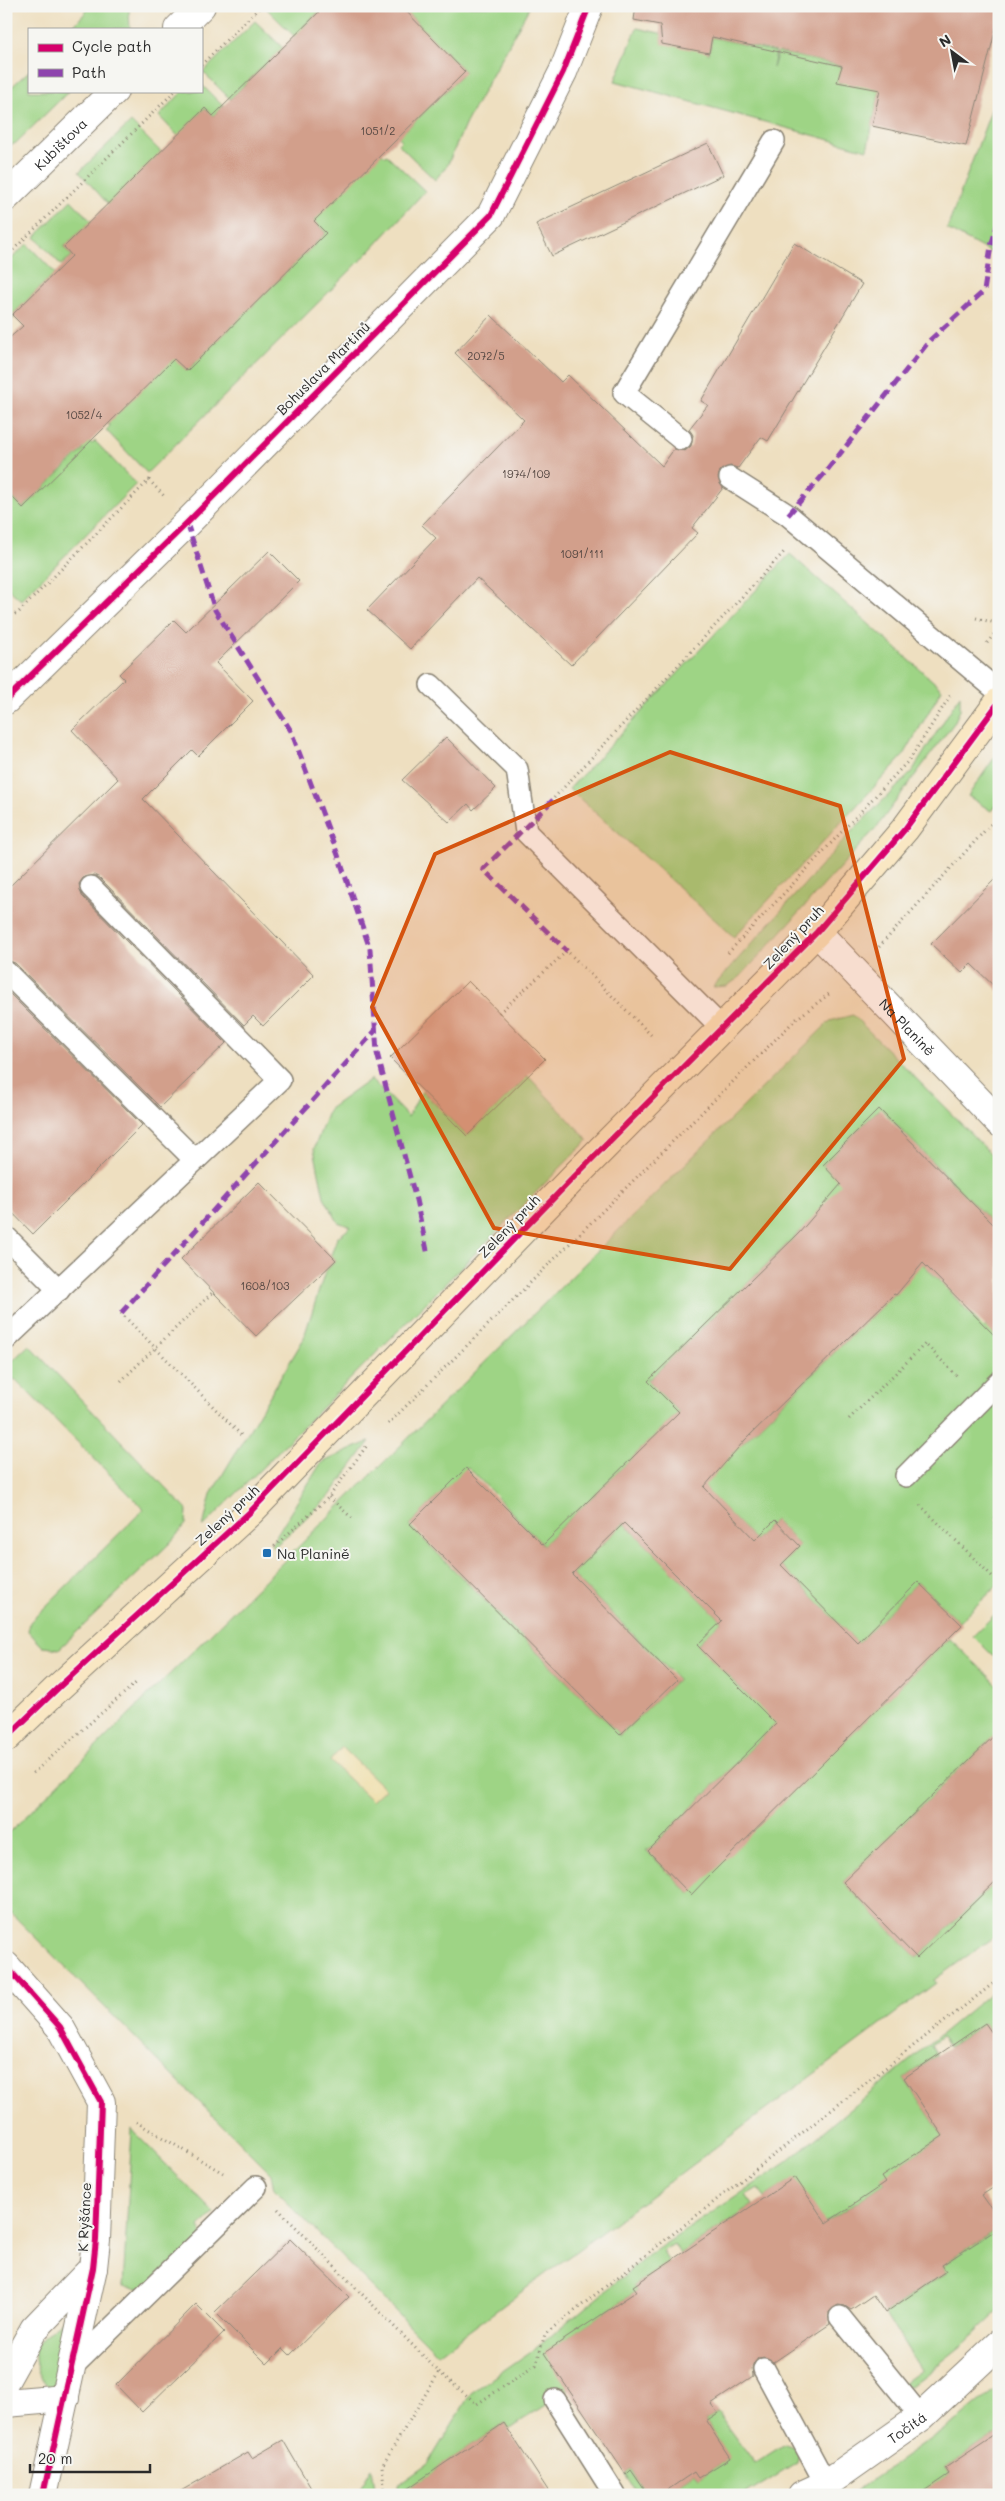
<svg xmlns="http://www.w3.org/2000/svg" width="1005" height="2501" font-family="Mali,sans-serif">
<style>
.green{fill:#9ed485;stroke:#648058}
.sand{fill:#eeda9e;stroke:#8c8264}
.building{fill:#d29f8b}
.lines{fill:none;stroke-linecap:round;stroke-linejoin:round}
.lane-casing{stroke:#8c8576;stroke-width:24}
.street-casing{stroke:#8c8576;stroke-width:30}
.secondary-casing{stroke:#8c8576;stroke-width:30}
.path{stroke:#8c8576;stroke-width:3;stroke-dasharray:1 4;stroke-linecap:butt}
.lane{stroke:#fff;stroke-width:21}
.street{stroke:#fff;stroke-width:28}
.secondary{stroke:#f9e7c3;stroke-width:28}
.quiet{stroke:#8e44ad;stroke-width:5;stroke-dasharray:10 5;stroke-linecap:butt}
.cycleway-casing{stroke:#f6f6f2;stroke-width:9}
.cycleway{stroke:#d6006c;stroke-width:6}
.marked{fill:#d5540f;fill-opacity:0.2;stroke:#d5540f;stroke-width:4;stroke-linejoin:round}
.poi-dot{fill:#1f6fb2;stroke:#f6f6f2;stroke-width:2}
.labels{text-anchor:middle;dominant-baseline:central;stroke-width:4;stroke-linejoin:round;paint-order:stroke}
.number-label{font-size:11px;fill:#554843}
.street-label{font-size:14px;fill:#2b2b2b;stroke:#f6f6f2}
.poi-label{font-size:14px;fill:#2b2b2b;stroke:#f6f6f2;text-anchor:start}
</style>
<rect width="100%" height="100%" fill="#f6f6f2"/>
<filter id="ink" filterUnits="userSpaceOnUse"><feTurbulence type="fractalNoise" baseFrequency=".02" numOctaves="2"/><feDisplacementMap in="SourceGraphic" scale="10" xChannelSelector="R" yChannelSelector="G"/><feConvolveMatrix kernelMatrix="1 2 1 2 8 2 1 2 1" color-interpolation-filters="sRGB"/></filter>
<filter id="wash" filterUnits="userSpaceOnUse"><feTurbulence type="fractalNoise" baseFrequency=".0096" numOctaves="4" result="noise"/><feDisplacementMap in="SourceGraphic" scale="20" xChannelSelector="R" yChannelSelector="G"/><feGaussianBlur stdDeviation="1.12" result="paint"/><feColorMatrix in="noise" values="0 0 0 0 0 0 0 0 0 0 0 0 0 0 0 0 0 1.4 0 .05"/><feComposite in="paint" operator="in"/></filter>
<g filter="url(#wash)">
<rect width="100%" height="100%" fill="#eedfc0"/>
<g class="green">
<path d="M91,6h43l-5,5 1,18h-59z"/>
<path d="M270,6h55l-21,20 2,3 -10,9 -29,-29z"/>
<path d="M401,6h129l-64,117 -19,43 -12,14 -37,-36 4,-4 -20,-18 24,8 59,-58z"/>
<path d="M255,21l29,28 -9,10 -2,-2 -43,42 -27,-27z"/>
<path d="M637,28l27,6 46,3 -3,16h2l3,-16 64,15 -3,16 5,-16 64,14 -4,16 2,1 43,-7 -16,74 -252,-69z"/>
<path d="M29,71v20h40l-53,52 -10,4v-55z"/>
<path d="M201,84l22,22 -10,10 -8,-8 -27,28 -19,-20 24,-25h18z"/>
<path d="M999,89v168l-52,-28z"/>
<path d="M131,122l30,30 -53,52 -29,-32z"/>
<path d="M366,138l19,18 2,-1 38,36 -55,60 -223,222 -41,-43 4,-4 -7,-8 71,-60 13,13 139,-138 -12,-12z"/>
<path d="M71,200l20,21 -27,26 8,9 -11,9 -26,-28z"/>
<path d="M27,244l28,29 -43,42 2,3 -8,7v-61z"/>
<path d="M74,426l18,18 3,-3 41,43 -115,116 -15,-13v-96l17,17 60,-58z"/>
<path d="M790,554l152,135 -38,66 -170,182 -165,-148z"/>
<path d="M960,695v15l-6,13 -78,105 -136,149 -13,9 -14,1 140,-157 58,-57z"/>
<path d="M999,751v50l-8,10 -23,-15z"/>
<path d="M853,1015l146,147v68l-119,-122 -57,57 52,52 -59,-4v3l-166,163 -2,-1 -1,2 32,32 -136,133 -75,-78 -59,58 210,209v2l59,-57 -106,-105 52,-51 98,98 -25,24 54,54 52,-2 -154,153h-3l45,45v-3l256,-252 3,-1 49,47v45l-156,151 74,76 82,-80v55l-65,47 2,3 -498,371 -164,-165 -3,-15 -265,-266v-72l824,-815z"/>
<path d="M528,1076l60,64 -385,387 8,-33 92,-154 22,-68 11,-12 -5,-5 6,-17 14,-11 -13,-5 -14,-25 -10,-48 15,-40 42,-30 37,38 14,-26 45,45z"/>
<path d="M905,1245l79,83 15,-14v202l-3,3 3,3v62l-40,38 -41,-40 -60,61 -77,-78 19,-19 -25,-26 -20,20 -74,-76 47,-4v-3l166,-163h3z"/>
<path d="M29,1345l158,165 -1,14 -16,19 -111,106 -16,-2 -15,-16 2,-9 114,-113 -129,-130 -9,9v-21z"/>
<path d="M370,1441l-41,56 -55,50 -3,-3 50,-81z"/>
<path d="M999,1610v52l-26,-26z"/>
<path d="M999,1986v37l-10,6 -4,-6 -36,24 -7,-10 -11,8 6,10 -33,23 39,58 -61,41 3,6 -60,40 -30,-45 -30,19 -7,-9 -12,7 7,10 -73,49 -6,-10 -12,7 7,11 -36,24 4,5 -92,62 24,36 -61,41 -4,-7 -105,72 -1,-10 30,-21 43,-71 69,-48 110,-91 136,-91z"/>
<path d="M132,2130l82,83 -15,14 5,10 -52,54 -29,-4z"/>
<path d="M999,2228v83l-35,33 -54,43 -11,-1 22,-16 -36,-57 61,-41 -4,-7z"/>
<path d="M75,2311l-22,80c-15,-14 -19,-25 -18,-44l13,-15z"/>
<path d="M999,2387v45l-54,36 4,6 -28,21h-71l112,-78z"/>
<path d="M718,2413l37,50 30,-19 9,3 5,7 -2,9 -52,32h-85l34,-23 4,6 31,-20 -23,-37z"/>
<path d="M372,2468l4,27h-20z"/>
<path d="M631,2470l17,25h-9l-13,-20z"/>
</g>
<path class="sand" d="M342,1747l43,42 -13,12 -42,-40z"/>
<g id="blocks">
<g class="building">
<path d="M325,6h76l64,66 -151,149 12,12 -139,138 -13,-12 -151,149 -17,-17v-150l17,-15 -11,-11 60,-59 -8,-9 141,-139 8,8z"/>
<path d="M636,6h363v10l-33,130 -94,-20 8,-36 -43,-8 5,-16 -130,-29 -3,16 -47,-9 -2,-19 -26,-5z"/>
<path d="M708,143l15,32 -171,81 -16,-32z"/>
<path d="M794,243l68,41 -94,157 -7,-4 -23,31 -8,-2 -10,5 -2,7 5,10 -31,40 6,5 -127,132 -94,-87 -67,71 -43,-39 69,-72 -14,-13 102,-105 -69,-67 36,-38 70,67 7,-7 94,91 12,-17 11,2 6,-5 2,-11 -4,-6 19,-24 -7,-4z"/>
<path d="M269,551l30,30 -83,82 37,38 -55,55 -6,-6 -49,49 171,176 -51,51 -10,-10 -9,9 -144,-147 -6,-3 -11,3 -4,6 3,12 144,147 -66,64 -145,-144 -9,-3v-70l112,-111 -46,-49 52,-51 -5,-5 55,-54 12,12z"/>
<path d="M446,737l50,51 -23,22 -5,-6 -19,18 -47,-42z"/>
<path d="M999,875v116l-28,-27 -9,9 -31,-29z"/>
<path d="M468,981l77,78 -78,77 -77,-78z"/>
<path d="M6,990l136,135 -109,109 -27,-28z"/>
<path d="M879,1109l120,121v110l-76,-77 -27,32 -2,-1 -149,146 -41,47 51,53 20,-20 25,26 -19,19 77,78 60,-61 44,43 -252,250 -19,20 -43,-44 128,-127 -79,-79 25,-24 -98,-98 -52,51 105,106 -57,55 -210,-211 56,-56 77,77 136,-133 -31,-31 151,-148 42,-49 -18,-19z"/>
<path d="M259,1182l77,78 -80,76 -75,-77z"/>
<path d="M999,1731v147l-82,80 -74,-76z"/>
<path d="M985,2023l14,20v141l-17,11 17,24v9l-57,37 4,6 -61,42 -12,-18 -22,15 -6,-4 -7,-1 -9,7 1,12 -56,38 -9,-5 -7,1 -6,10 1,8 -42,28 7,9 -12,8 24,37 -32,20 -4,-6 -34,23h-12l-17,-25 -5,5 -82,-122 93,-62 -4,-5 162,-109 31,46 59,-40 -4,-6 62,-41 -39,-58z"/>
<path d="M290,2239l59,58 -59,58 -7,-7 -16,16 -52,-52z"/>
<path d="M196,2304l28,28 -82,80 -26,-27z"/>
<path d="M504,2423l47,72h-153z"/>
<path d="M999,2432v63h-81l31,-21 -4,-6z"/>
<path d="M283,2440l32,55h-141l74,-43 4,6z"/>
</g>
</g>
</g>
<g filter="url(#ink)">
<use href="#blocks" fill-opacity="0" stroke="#8c8576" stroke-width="1"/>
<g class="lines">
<g class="lane-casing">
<g id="lane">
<path d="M681,439l-57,-46 150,-252"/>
<path d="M730,478l58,37 211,177"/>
<path d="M431,685l86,84 9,63 196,196"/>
<path d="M6,972l189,188"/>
<path d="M6,1237l53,53"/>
<path d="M6,1339l274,-259 -189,-193"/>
<path d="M906,1476l93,-94"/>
<path d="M840,2317l81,100"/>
<path d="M73,2366l183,-179"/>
<path d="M764,2369l62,115"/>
<path d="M555,2400l60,95"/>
</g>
</g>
<g class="street-casing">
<g id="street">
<path d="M178,29l23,-23"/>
<path id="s1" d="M6,197l108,-106"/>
<path d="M6,700l181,-177 304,-308 72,-143 26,-66"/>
<path id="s2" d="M817,932l182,190"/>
<path d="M6,1966l54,61 41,75 -5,138 -3,28 -50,227"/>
<path d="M6,2379l28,-50 59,-61"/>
<path d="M6,2403l59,-5"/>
<path id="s3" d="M802,2495l24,-11 95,-67 78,-73"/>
</g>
</g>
<g class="secondary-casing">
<path id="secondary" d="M6,1738l53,-51 191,-175 324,-335 243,-245 88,-103 94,-127"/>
</g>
<g class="path">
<path d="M201,65l60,-59"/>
<path d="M6,257l169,-166"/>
<path d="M976,618l23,6"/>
<path d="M6,619l13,-7 130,-132 15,16"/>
<path d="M987,643l12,-15"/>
<path d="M554,798l230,-246"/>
<path d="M879,947l120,-132"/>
<path d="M728,953l182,-194 42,-66"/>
<path d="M499,1013l68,-62 84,84"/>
<path d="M121,1313l122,124"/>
<path d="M121,1381l92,-89"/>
<path d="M849,1419l76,-75 34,34"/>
<path d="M388,1424l407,-404 34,-26"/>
<path d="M329,1497l25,23"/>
<path d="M920,1505l79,78"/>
<path d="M267,1553l62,-56 39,-53"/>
<path d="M33,1773l104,-91"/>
<path d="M136,2122l87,51"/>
<path d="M278,2209l161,163 -57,94 3,29"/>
<path d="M439,2372l38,32 59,-39 9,-31 454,-355"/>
</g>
<use href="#lane" class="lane"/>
<use href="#street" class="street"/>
<use href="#secondary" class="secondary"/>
<g class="quiet">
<path d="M788,515l36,-41 106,-134 54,-49 7,-45 8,-27"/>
<path d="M187,523l28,87 76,121 47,124 32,94 7,104 39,147 12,55"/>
<path d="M553,800l-70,69 84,82"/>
<path d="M121,1313l255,-283"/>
</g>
<g class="cycleway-casing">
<g id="cycleway">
<path d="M6,700l181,-177 304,-308 72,-143 26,-66"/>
<path d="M6,1738l53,-51 191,-175 324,-335 243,-245 88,-103 94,-127"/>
<path d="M6,1966l54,61 41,75 -5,138 -3,28 -50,227"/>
</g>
</g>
<use href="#cycleway" class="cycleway"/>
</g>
</g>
<path class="marked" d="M670,752l170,54 64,253 -174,210 -236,-41 -122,-221 63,-153z"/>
<rect class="poi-dot" x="262" y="1548" width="10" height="10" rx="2.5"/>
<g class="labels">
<g class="number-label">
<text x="378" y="130">1051/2</text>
<text x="486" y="355">2072/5</text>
<text x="84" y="414">1052/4</text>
<text x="526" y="473">1974/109</text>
<text x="582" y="553">1091/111</text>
<text x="265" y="1285">1608/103</text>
</g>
<g class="street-label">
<text stroke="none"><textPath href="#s1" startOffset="76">Kubištova</textPath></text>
<text transform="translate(323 368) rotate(-45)">Bohuslava Martinů</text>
<text transform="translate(793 937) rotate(-47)">Zelený pruh</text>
<text stroke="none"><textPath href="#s2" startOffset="131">Na Planině</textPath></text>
<text transform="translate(509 1226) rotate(-46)">Zelený pruh</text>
<text transform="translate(227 1515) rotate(-43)">Zelený pruh</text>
<text transform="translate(84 2217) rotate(-87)">K Ryšánce</text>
<text stroke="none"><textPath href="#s3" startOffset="125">Točitá</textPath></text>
</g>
<g class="poi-label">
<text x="277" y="1553">Na Planině</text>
</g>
</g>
<rect width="1005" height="2501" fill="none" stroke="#f6f6f2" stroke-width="25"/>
<rect x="28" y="28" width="175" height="65" fill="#f6f6f2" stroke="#a5a5a2"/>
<rect x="38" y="44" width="25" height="8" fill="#d6006c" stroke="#a5a5a2"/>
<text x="72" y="52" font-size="15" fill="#2b2b2b">Cycle path</text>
<rect x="38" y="69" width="25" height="8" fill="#8e44ad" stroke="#a5a5a2"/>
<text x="72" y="78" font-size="15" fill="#2b2b2b">Path</text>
<g transform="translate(952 52) rotate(328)" stroke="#f6f6f2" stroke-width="4" paint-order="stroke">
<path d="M0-4L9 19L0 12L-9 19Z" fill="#2b2b2b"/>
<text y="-8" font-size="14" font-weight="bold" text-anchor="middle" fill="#2b2b2b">N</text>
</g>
<path d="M30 2464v8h120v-8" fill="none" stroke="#2b2b2b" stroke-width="2.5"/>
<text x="38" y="2464" font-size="15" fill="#2b2b2b" stroke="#f6f6f2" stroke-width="4" paint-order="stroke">20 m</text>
</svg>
